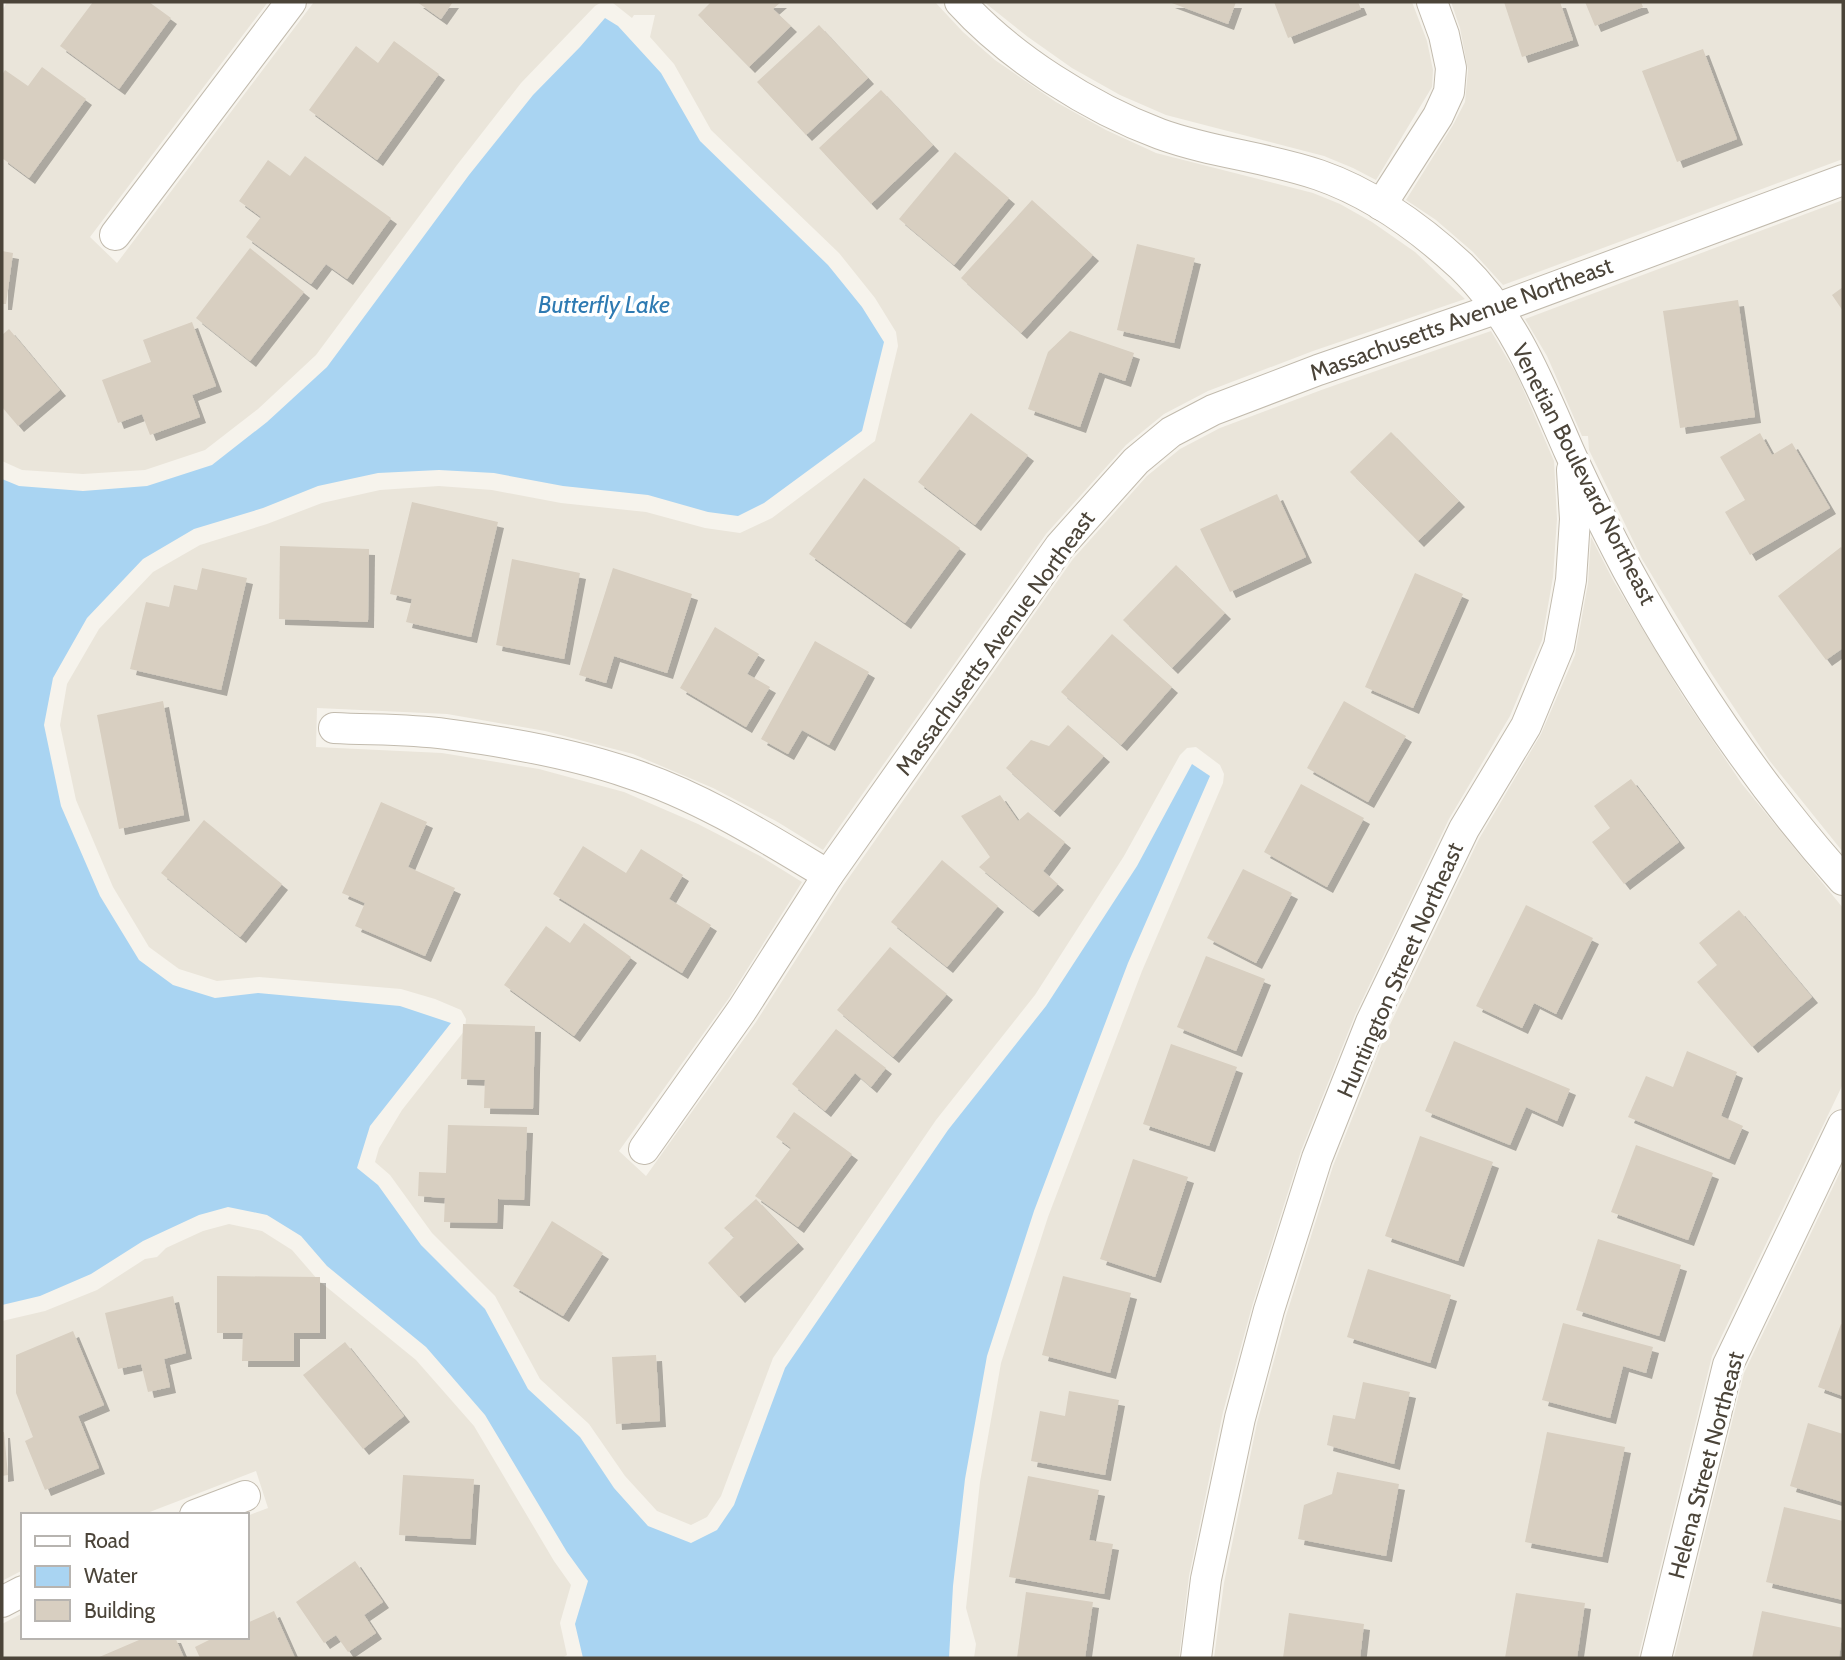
<svg xmlns="http://www.w3.org/2000/svg" width="1845" height="1660" font-family="Cabin,sans-serif">
<style>
.residential{fill:#eae5da}
.water{fill:#a9d4f2}
.building{fill:#d8cfc1;filter:url(#shadow)}
.lines{fill:none;stroke-linecap:round;stroke-linejoin:round}
.street-casing{stroke:#c2bbae;stroke-width:32}
.street{stroke:#fff;stroke-width:30}
.labels{text-anchor:middle;dominant-baseline:central;stroke-width:7;stroke-linejoin:round;paint-order:stroke}
.street-label{font-size:23px;fill:#4b4439;stroke:#fff}
.water-label{font-size:24px;font-style:italic;fill:#2e7ab2;stroke:#fff}
</style>
<defs>
<filter id="shadow"><feDropShadow dx="6" dy="6" stdDeviation="0" flood-color="#0004"/></filter>
</defs>
<rect width="100%" height="100%" fill="#f6f3ec"/>
<g class="residential">
<path d="M7,2h261l-178,235 27,26 197,-261h288l-7,4 -74,77 -64,82 -141,190 -58,54 -53,41 -60,20 -62,4 -61,-4 -20,-9v-450z"/>
<path d="M607,2h328l28,30 32,28 61,42 50,28 50,23 157,40 27,11 32,18 43,30 50,47 -152,52 -105,40 -44,23 -38,31 -80,89 -223,316 -47,-29 -63,-33 -80,-34 -88,-23 -98,-17 -130,-6 -1,39 126,6 97,16 85,23 74,32 62,32 42,26 -73,116 -110,153 27,25 110,-154 87,-136 230,-327 74,-83 33,-27 40,-21 104,-39 167,-58 26,44 37,86 3,58 -4,58 -11,63 -32,76 -61,103 -94,196 -54,136 -48,152 -30,109 -34,164 -10,82h-205l2,-14 -10,-36 14,-126 21,-119 47,-146 94,-246 81,-188 1,-9 -4,-9 -24,-18 -9,1 -7,7 -56,101 -89,139 -99,125 -163,238 -52,138 -14,21 -16,8 -34,-14 -32,-35 -36,-52 -49,-45 -45,-83 -63,-63 -42,-58 -15,-13 4,-14 23,-38 63,-80 1,-11 -5,-9 -26,-11 -34,-10 -142,-12 -42,4 -38,-12 -30,-22 -36,-60 -37,-87 -16,-75 7,-41 32,-55 54,-57 47,-27 67,-21 55,-21 58,-13 59,-4 53,4 69,13 85,9 59,16 35,5 32,-15 103,-77 23,-95 -2,-14 -21,-34 -36,-45 -128,-123 -37,-66 -24,-27 5,-22h-21l-2,3 -19,-15z"/>
<path d="M984,2h428l15,39 6,29 -1,17 -56,93 -23,-12 -29,-12 -158,-41 -46,-20 -48,-27 -44,-31z"/>
<path d="M1451,2h392v157l-340,126 -30,-33 -37,-32 -30,-20 47,-75 12,-23 3,-32 -8,-42z"/>
<path d="M1843,200v652l-74,-92 -58,-87 -69,-114 -53,-109 -1,-14h-6l-35,-80 -22,-37z"/>
<path d="M1591,537l22,43 69,115 60,89 101,124v176l-131,272 -74,302h-424l10,-75 33,-160 29,-107 47,-150 54,-135 92,-192 62,-105 34,-79 13,-72z"/>
<path d="M1843,1166v492h-169l70,-285z"/>
<path d="M229,1224l33,7 30,19 26,30 98,80 58,66 80,135 17,24 -11,38 7,32 -5,3h-560v-34l21,-11v24h224v-121l21,-8 -12,-37 -114,44h-119v55l-21,11v-260l43,-10 52,-21 48,-31 12,-2 9,-9 37,-17z"/>
</g>
<path class="water" d="M605,18l13,8 43,47 39,68 128,124 34,42 22,35 -22,89 -98,72 -26,13 -30,-4 -60,-17 -85,-9 -69,-13 -55,-3 -61,3 -60,13 -55,22 -69,21 -51,30 -56,59 -34,60 -9,47 17,81 39,90 39,64 34,25 42,13 43,-5 142,13 51,17 -81,103 -13,42 21,17 43,60 64,64 43,80 52,48 34,51 34,38 43,17 26,-13 17,-25 51,-137 163,-238 98,-124 91,-140 55,-102 18,12 -82,187 -94,248 -47,145 -22,123 -12,107 -4,72h-366l-8,-34 13,-43 -21,-29 -82,-137 -59,-68 -99,-81 -26,-30 -34,-21 -39,-8 -29,8 -56,26 -52,33 -51,22 -38,9v-826l17,7 64,5 64,-5 65,-21 55,-43 60,-55 142,-192 64,-80 47,-48z"/>
<g class="building">
<path d="M93,2h56l22,16 -52,71 -59,-43z"/>
<path d="M417,2h36l-12,17z"/>
<path d="M711,2h70l-8,7 18,17 -42,41 -51,-52z"/>
<path d="M1169,2h67l-8,22z"/>
<path d="M1274,2h84l3,7 -73,29z"/>
<path d="M1504,2h56l13,38 -51,17z"/>
<path d="M1585,2h56l2,5 -48,19z"/>
<path d="M819,25l49,53 -62,57 -49,-53z"/>
<path d="M394,41l45,33 -62,86 -68,-50 47,-64 22,17z"/>
<path d="M1703,49l34,90 -60,23 -35,-91z"/>
<path d="M42,67l44,32 -57,79 -27,-20v-83l3,-5 23,16z"/>
<path d="M881,90l52,55 -62,59 -52,-56z"/>
<path d="M955,152l54,46 -55,67 -55,-46z"/>
<path d="M305,156l86,62 -44,61 -21,-15 -15,20 -65,-47 15,-20 -22,-16 29,-41 22,16z"/>
<path d="M1032,200l61,55 -72,78 -60,-55z"/>
<path d="M1137,244l58,14 -21,85 -57,-13z"/>
<path d="M250,248l54,44 -54,69 -54,-43z"/>
<path d="M2,251l11,2 -7,51h-4z"/>
<path d="M1843,287v24l-11,-16z"/>
<path d="M1738,300l17,117 -75,11 -17,-117z"/>
<path d="M192,322l24,64 -24,9 8,22 -50,18 -8,-21 -24,9 -16,-43 49,-18 -8,-22z"/>
<path d="M9,329l51,61 -42,36 -16,-19v-72z"/>
<path d="M1070,331l64,22 -9,28 -26,-9 -19,55 -52,-18 20,-57z"/>
<path d="M971,413l57,42 -53,70 -57,-43z"/>
<path d="M1391,432l68,69 -41,40 -68,-69z"/>
<path d="M1760,433l12,22 20,-12 38,65 -80,47 -25,-43 20,-12 -25,-43z"/>
<path d="M864,478l96,70 -55,75 -96,-69z"/>
<path d="M1277,494l29,63 -76,35 -30,-63z"/>
<path d="M412,502l86,20 -27,115 -65,-15 6,-23 -22,-5z"/>
<path d="M280,546l89,3 -1,73 -89,-3z"/>
<path d="M1841,547l2,2v99l-17,12 -48,-64z"/>
<path d="M512,559l68,14 -16,86 -68,-14z"/>
<path d="M1176,565l49,48 -53,55 -49,-48z"/>
<path d="M202,568l45,10 -26,112 -91,-21 16,-67 23,5 5,-22 23,5z"/>
<path d="M613,568l79,26 -25,79 -53,-17 -8,27 -27,-8z"/>
<path d="M1415,573l48,21 -50,114 -48,-21z"/>
<path d="M715,627l44,27 -12,20 23,13 -24,40 -66,-39z"/>
<path d="M1112,634l60,53 -51,58 -60,-53z"/>
<path d="M815,641l54,31 -40,73 -27,-15 -14,24 -27,-15z"/>
<path d="M163,701l21,114 -65,14 -22,-114z"/>
<path d="M1344,701l62,35 -38,66 -61,-34z"/>
<path d="M1068,725l36,31 -50,55 -48,-43 25,-28 18,6z"/>
<path d="M1631,779l48,63 -55,42 -32,-42 18,-14 -16,-22z"/>
<path d="M1301,784l63,34 -37,69 -63,-35z"/>
<path d="M1000,795l18,26 10,-9 37,30 -22,29 15,13 -25,27 -54,-44 11,-10 -29,-41z"/>
<path d="M381,802l46,20 -19,45 47,21 -30,68 -70,-30 10,-23 -23,-10z"/>
<path d="M204,820l78,64 -42,53 -79,-64z"/>
<path d="M583,846l43,27 15,-24 42,26 -14,24 42,26 -29,48 -129,-79z"/>
<path d="M942,860l56,46 -51,61 -56,-45z"/>
<path d="M1243,869l49,24 -36,70 -49,-25z"/>
<path d="M1526,905l67,33 -37,76 -22,-11 -12,25 -46,-22z"/>
<path d="M1739,910l73,87 -60,50 -55,-65 20,-17 -18,-22z"/>
<path d="M584,923l47,34 -57,79 -70,-51 42,-59 24,17z"/>
<path d="M890,947l57,47 -54,63 -56,-47z"/>
<path d="M1206,956l59,23 -29,72 -59,-24z"/>
<path d="M463,1024l72,2 -2,83 -49,-1 1,-28 -24,-1z"/>
<path d="M836,1029l50,39 -15,19 -16,-14 -30,38 -33,-27z"/>
<path d="M1454,1041l116,48 -13,32 -31,-14 -16,38 -85,-34z"/>
<path d="M1171,1044l66,23 -28,79 -66,-22z"/>
<path d="M1687,1051l50,21 -16,44 22,10 -14,33 -101,-42 18,-41 27,11z"/>
<path d="M794,1112l58,42 -54,73 -43,-31 36,-48 -15,-11z"/>
<path d="M448,1125l79,2 -3,73 -26,-1 -1,24 -53,-1 1,-24 -27,-2 1,-24 27,1z"/>
<path d="M1420,1136l73,26 -35,99 -73,-25z"/>
<path d="M1636,1145l77,28 -25,67 -77,-28z"/>
<path d="M1133,1159l55,18 -33,100 -55,-18z"/>
<path d="M756,1199l42,44 -59,54 -31,-34 26,-26 -10,-9z"/>
<path d="M552,1221l51,32 -40,63 -50,-30z"/>
<path d="M1598,1239l83,26 -22,71 -83,-26z"/>
<path d="M1368,1269l83,26 -21,68 -83,-26z"/>
<path d="M217,1276l103,1v56h-26v28h-52l1,-28h-26z"/>
<path d="M1063,1276l68,17 -21,80 -68,-18z"/>
<path d="M173,1296l13,57 -22,6 6,28 -22,5 -7,-28 -23,5 -13,-56z"/>
<path d="M1563,1323l90,24 -7,26 -23,-7 -13,52 -68,-18z"/>
<path d="M1841,1324l2,1v71l-25,-9z"/>
<path d="M73,1331l31,74 -26,11 21,52 -54,22 -20,-49 8,-4 -17,-44v-38z"/>
<path d="M345,1342l59,74 -41,33 -60,-74z"/>
<path d="M656,1355l4,66 -44,3 -4,-67z"/>
<path d="M1363,1382l47,10 -16,72 -67,-19 6,-30 22,4z"/>
<path d="M1069,1391l50,9 -14,75 -74,-14 9,-50 25,5z"/>
<path d="M1808,1423l35,11v68l-53,-16z"/>
<path d="M2,1432h2l4,43 -6,1z"/>
<path d="M1547,1432l78,15 -23,110 -77,-15z"/>
<path d="M1337,1472l62,12 -13,72 -88,-17 6,-34 28,-11z"/>
<path d="M403,1475l71,4 -4,60 -71,-4z"/>
<path d="M1028,1476l71,14 -10,50 24,4 -9,50 -95,-17z"/>
<path d="M1784,1507l59,14v79l-77,-18z"/>
<path d="M355,1561l28,41 -19,13 12,18 -28,19 -12,-17 -12,8 -28,-41z"/>
<path d="M1026,1592l67,10 -8,56h-68z"/>
<path d="M1516,1593l69,10 -8,55h-72z"/>
<path d="M274,1611l21,47h-95l-5,-11 20,-10h32v-14z"/>
<path d="M1762,1611l81,17 -4,30h-87z"/>
<path d="M1289,1613l75,11 -4,34h-77z"/>
<path d="M146,1637h29l9,21h-87z"/>
</g>
<g class="lines">
<g class="street-casing">
<g id="street">
<path d="M960,2c50,55 130,106 200,132 52,19 107,23 159,41 52,18 102,54 142,91 53,51 79,119 108,185 18,40 38,80 58,118 60,110 133,218 216,311"/>
<path d="M1381,205l57,-89 11,-24 2,-24 -7,-33 -12,-33"/>
<path d="M115,235l176,-233"/>
<path d="M334,728c37,2 75,1 112,6 61,8 125,19 183,39 71,23 136,64 199,102"/>
<path d="M644,1149l98,-139 86,-135 232,-329 76,-85 35,-29 42,-22 105,-40 180,-62 345,-128"/>
<path d="M195,1515l50,-19"/>
<path d="M2,1602l21,-11"/>
<path d="M1196,1658l10,-79 34,-161 29,-108 48,-152 54,-136 93,-193 62,-103 33,-80 12,-66 4,-61 -3,-49"/>
<path d="M1656,1658l72,-293 115,-240"/>
</g>
</g>
<use href="#street" class="street"/>
</g>
<g class="labels">
<g class="street-label">
<text transform="translate(1461 319) rotate(-20)">Massachusetts Avenue Northeast</text>
<text transform="translate(1584 474) rotate(63)">Venetian Boulevard Northeast</text>
<text transform="translate(995 643) rotate(-54)">Massachusetts Avenue Northeast</text>
<text transform="translate(1400 970) rotate(-66)">Huntington Street Northeast</text>
<text transform="translate(1706 1465) rotate(-75)">Helena Street Northeast</text>
</g>
<g class="water-label">
<text x="604" y="304">Butterfly Lake</text>
</g>
</g>
<rect width="1845" height="1660" fill="none" stroke="#4b4439" stroke-width="7"/>
<rect x="21" y="1513" width="228" height="126" fill="#ffffff" stroke="#b7b4b0" stroke-width="2"/>
<rect x="35" y="1536" width="35" height="10" fill="#ffffff" stroke="#b7b4b0" stroke-width="2"/>
<text x="84" y="1548" font-size="21" fill="#4b4439">Road</text>
<rect x="35" y="1566" width="35" height="21" fill="#a9d4f2" stroke="#b7b4b0" stroke-width="2"/>
<text x="84" y="1583" font-size="21" fill="#4b4439">Water</text>
<rect x="35" y="1600" width="35" height="21" fill="#d8cfc1" stroke="#b7b4b0" stroke-width="2"/>
<text x="84" y="1618" font-size="21" fill="#4b4439">Building</text>
</svg>
